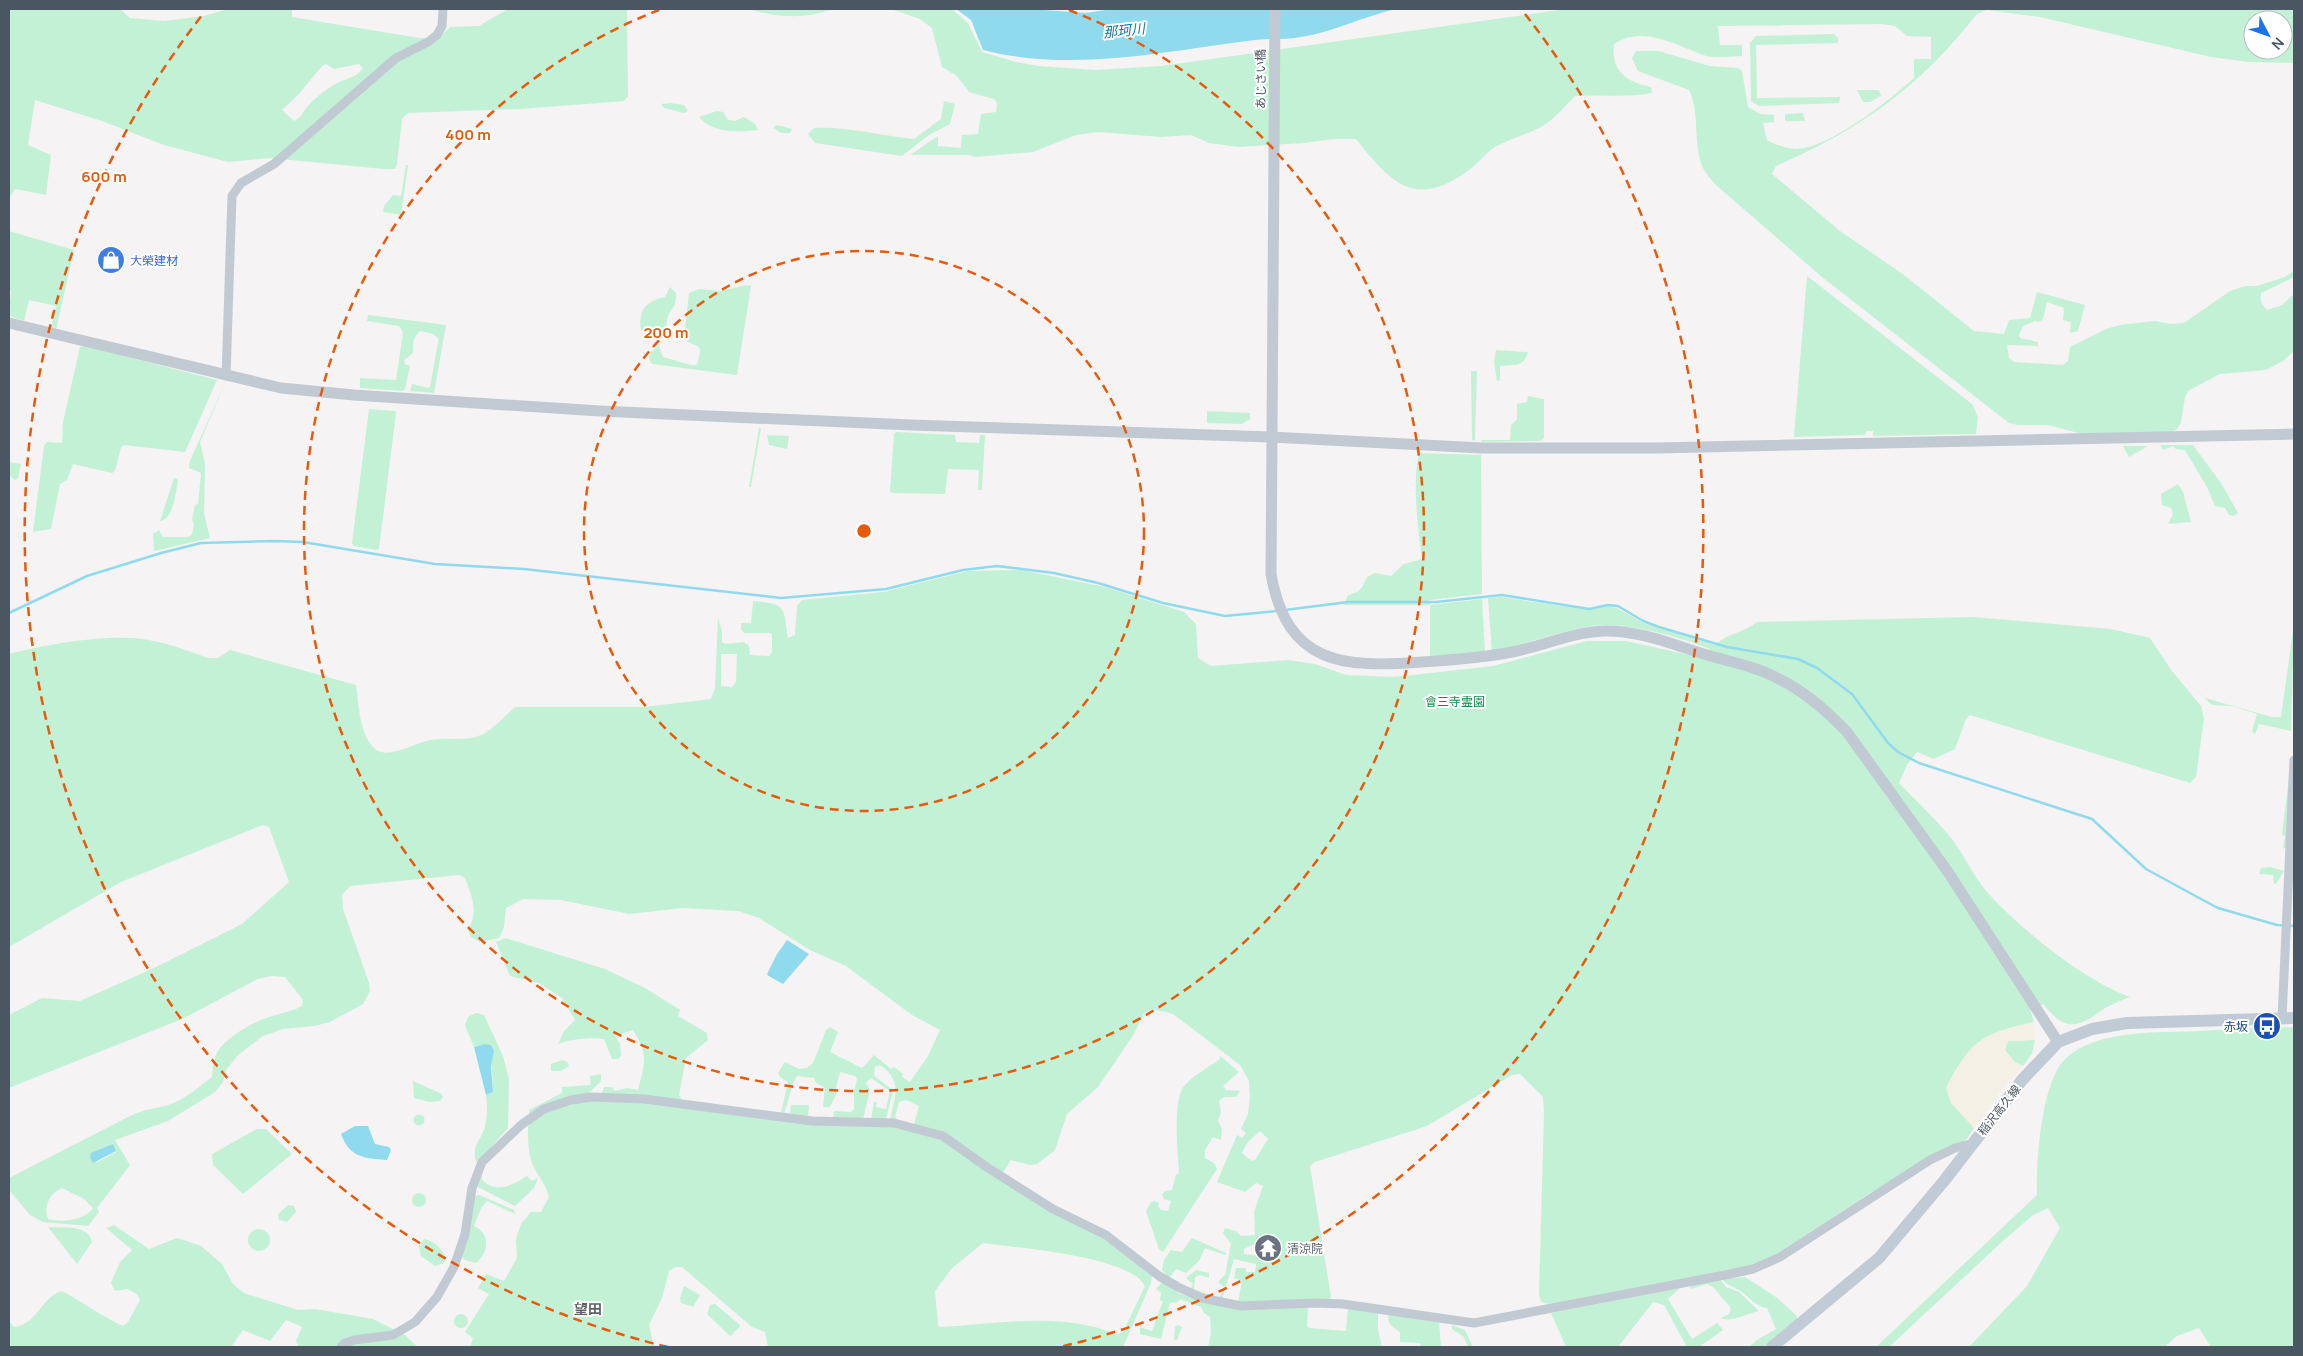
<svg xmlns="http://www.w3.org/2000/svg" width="2303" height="1356" font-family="Manrope,'Noto Sans JP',sans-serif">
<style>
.green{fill:#c3f1d5;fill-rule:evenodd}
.sand{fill:#f5f0e5}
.water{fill:#90daee}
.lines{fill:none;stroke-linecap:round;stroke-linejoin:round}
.stream{stroke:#90daee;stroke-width:2.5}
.minor{stroke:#c1cad2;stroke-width:9}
.tertiary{stroke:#c1cad2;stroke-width:11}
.secondary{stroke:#c1cbd6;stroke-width:12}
.ring{fill:none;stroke:#e8590c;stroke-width:2.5;stroke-dasharray:9 6}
.labels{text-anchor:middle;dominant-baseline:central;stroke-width:4;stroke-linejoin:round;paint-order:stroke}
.street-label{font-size:12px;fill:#4a5661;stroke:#fff}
.shop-label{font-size:12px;fill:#366cbe;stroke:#fff;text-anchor:start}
.park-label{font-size:12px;fill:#17864f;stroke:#fff}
.transit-label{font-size:12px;fill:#164399;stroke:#fff;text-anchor:end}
.worship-label{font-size:12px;fill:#5b616d;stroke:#fff;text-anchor:start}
.water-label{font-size:14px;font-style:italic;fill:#0c7c9b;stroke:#fff}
.neighbourhood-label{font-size:14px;font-weight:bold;fill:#5f6368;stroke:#fff}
.centre{fill:#e8590c;stroke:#fff;stroke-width:2.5}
.ring-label{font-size:15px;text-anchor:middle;font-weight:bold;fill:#e8590c;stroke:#fff;stroke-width:4;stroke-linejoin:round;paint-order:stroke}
</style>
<rect width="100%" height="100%" fill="#f5f3f3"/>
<g class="green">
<path d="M9,9h111l10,9 34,3 40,-5 24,-7h64v8l127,21h20l11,-11 29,-1 29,-17h119l1,87 -4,5 -12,1 -92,7 -112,4 -6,6 -5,45 -2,5h-12l-113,-11 -42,4 -64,-17 -62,-24 -67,-21 -7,45 23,10 -5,40 -31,-6 -6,10zM326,64l8,5 25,-5 4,4c-7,11 -19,10 -29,17 -10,6 -20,14 -27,22 -5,6 -5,10 -13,14l-12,-11 16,-15 24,-29z"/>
<path d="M749,9h84c-29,10 -55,9 -84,0z"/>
<path d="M891,9h61l16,14 14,29 34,10 22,4 57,4 66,-4 405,-57h728v54l-45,-1 -38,-5 -171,-40 -53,-7 -10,4c-59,74 -114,114 -201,152l-4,8 68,57 64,44 70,56 30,3 5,-14 21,-2 7,-26 48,13 -7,26 -8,2 1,-11 -8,-2 1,-12 -17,-6 -4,17 -4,3 -4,-1 -12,5 -4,9 1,3 18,4v4l-31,-1 2,13 5,4 49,3 5,-4 2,-14 36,-18 14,-4 35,-4 15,3 14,-1 46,-32 16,-5h11l28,-9 9,-6v6l-33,16c-1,8 0,11 6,17l15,-5 12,-11v57l-11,10 -17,9 -46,4 -32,17 -3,6 -4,26 -5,7 -8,3 -86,1 -34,-9h-30l-9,-2 -187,-146 -106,-92c-5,-6 -11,-12 -14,-19 -9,-25 -2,-53 -13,-76l-51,-19 -6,-13 4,-7h22l52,15 28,2 4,3 6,36 12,7 14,1v7l-11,1 4,17c6,4 21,9 29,9 32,0 94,-49 118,-71v-19h17v-22l-24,-1 -12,-10 -13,-2 -164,2 2,19h22v11c-12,0 -27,3 -39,-1 -28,-10 -59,-30 -89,-11 -3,27 12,38 37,43l1,6c-25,5 -51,1 -77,3 -11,11 -20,23 -34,31 -15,8 -31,11 -46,20 -10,6 -16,16 -26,23 -54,40 -78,13 -113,-31h-23l-30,4 -65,4 -29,-4 -18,-8 -30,2 -63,-5 -22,3 -43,17 -59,5 -4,-2h-60l28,-19v10l23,2 1,-13 16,-1 3,-20 15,-2 1,-9 -3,-4 -25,-7 -12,-16 -15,-9 -10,-39 -12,-9zM2253,20h30v30h-30z"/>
<path d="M1834,34l4,4v5l-82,2 1,53 83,-1 -1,6 -80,3 -8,-5 -1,-58 6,-7z"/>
<path d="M1857,90h22l2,6 -11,6h-7z"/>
<path d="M944,101l11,3 -5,20 -21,11 -27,21 -87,-13 -7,-9 6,-6c33,-2 67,8 100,11l27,-20z"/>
<path d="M670,103l14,2 4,6 -4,2 -20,-5 -3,-4z"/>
<path d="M717,111l6,1 5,8 7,1 9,-4 11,7 3,6c-20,2 -44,4 -59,-13z"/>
<path d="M1803,113l2,8h-20v-7z"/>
<path d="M777,125l15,4 -2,4h-9l-8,-5z"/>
<path d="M406,165h2l-7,50 -18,-3 1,-6 9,-11 8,1z"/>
<path d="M9,231l65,19 -18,80 -5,-2 5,-22 -27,-6 -5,21 -15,-5 2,-25 -2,-1z"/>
<path d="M1807,276l165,128 6,13 -2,17 -103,2v-5h-7l-1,4 -71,2z"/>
<path d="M747,285l4,1 -14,89 -85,-11 -3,-5 2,-7 8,-6 4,11 28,8h6c8,-27 -1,-14 -13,-27l5,-45 10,-4 21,2z"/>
<path d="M670,287l6,6c0,17 -3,11 -8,23 -3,9 1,16 -9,22l-9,-1 -9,-7c-3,-20 5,-29 24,-33z"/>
<path d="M368,315l78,10 -12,68 -24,-2 2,-7 16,4 2,-1 8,-44 1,-4 -6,-5 -13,-3c-8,9 -6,10 -7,22l-9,7 1,4 5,2 -5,23 -3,2 -42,-3v-10l36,2 7,-48 -4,-6 -32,-5z"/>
<path d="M85,346l132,34 -32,72 -61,-7 -3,2 -6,24 -3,2 -39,-9 -6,16 -7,4 -9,45 -18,3 11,-86 3,-4 15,1 1,-21 17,-75z"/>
<path d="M1496,350l32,2c-4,16 -15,12 -28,14v14l-3,1 -3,-19z"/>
<path d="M1471,371h6l-2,70 -3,-1z"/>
<path d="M226,381l-26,61 5,22 -1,50 6,24 -56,13 -1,-17 6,-4 4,7h25l4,-3 2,-9 -2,-5 3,-15 3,-1 3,-30 -2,-2 -10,-4 1,-7z"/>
<path d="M1528,396l16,3v39l-4,3 -58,1 -1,-2h29l1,-15 6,-6v-15l10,-2z"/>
<path d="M369,409l26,2 1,2 -17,136 -3,1 -22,-4 -2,-3z"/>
<path d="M1207,411l43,2v6l-8,5 -35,-1z"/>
<path d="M759,428h2l-10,59h-2z"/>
<path d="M896,432l59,3 1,7 23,1 1,-8h5l-3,55h-4l1,-20 -31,-1 -3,25 -53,-1 -2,-2 4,-57z"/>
<path d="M767,435l22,1 -2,13 -18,-4z"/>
<path d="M2160,445h33l28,38 17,30 -4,3 -5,-1 -4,-7 -10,-2 -8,-19 -22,-37 -9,-1 -3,-3 -10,4z"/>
<path d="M2123,446h25l-19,11z"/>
<path d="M1419,453l62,2 1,139 -53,6 1,5 52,-6 3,54 -55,3v-51h-86l4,-10c13,-3 14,-7 19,-18l8,-4 16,3 13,-12 18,-5c-4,-32 -10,-75 -3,-106z"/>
<path d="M9,462l12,2 -3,14 -3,2 -6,-5z"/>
<path d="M174,478l4,1c-2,11 -4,41 -18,42z"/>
<path d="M2178,484l5,8 8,30 -23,2 5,-10 -2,-6 -9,-3 -1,-11z"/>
<path d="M1022,570l83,17 79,25 12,12 2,34 13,8 77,-6 27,4 31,11 49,2 98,-11 94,-25h39l73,16 11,-8c-30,-12 -87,-28 -119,-23 -33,6 -66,18 -99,26l-4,-54 13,-1 88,13 19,-4 9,2 26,15 72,22c12,-12 29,-12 42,-23l217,-5 137,12 39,9 22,33 29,35 3,12 -8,59 -6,6 -220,-68 -4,4 -11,30 -21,10 -17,-7 -10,13 -8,18c17,18 37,36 52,55 13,17 22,37 36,54 34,37 95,88 143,105 -11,4 -23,9 -32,16 -25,18 -36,14 -55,-9l-13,6 4,12c-49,11 -65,21 -88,66l28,40 -8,12 -96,53 -106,69 -48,12 -167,30 -8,-2 -2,-7 5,-181 -1,-17 -23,-23 -8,1 -85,51 -112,36 -5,4 21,131 -3,4 -90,1 4,-21 -8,-3 2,-10h10v4h9l1,-8 -22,-5 -12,41 -3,-1 5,-12 -6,-5 7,-7 6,-31 -8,-11 2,-5 11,3 5,5 14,-1 -1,-23 9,-26 -7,-3 -11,9 -28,-10 20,-47 5,3 4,-5 -5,-4 7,-15 2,-17 -1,-16 -9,-16 -67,-51 -20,-5 -9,4 -10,21 -36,53 -31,27 -12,36 -18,14 -7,1 -19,-5 -12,19 104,59 49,38 -1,7 -28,64h-355l-3,-15 -13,-5 -70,-60h-7l-6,4 -7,27 -13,27 5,22h-184l3,-9 -8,-6 24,-38 -11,-6 8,-14 18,7 13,-23 -1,-19 5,-15 10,-12h10l8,-15c-3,-12 -10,-20 -16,-31 -5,-13 -5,-26 -5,-39 21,-30 69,-27 101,-30l-27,-4 2,-6h8l3,4 12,-3 11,2c7,-28 11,-34 -5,-60l-18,6 5,8 1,12 -3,3h-6l-8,-20c-12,-2 -34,0 -46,5l6,-13 11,-11 -13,-22 -23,-15 -29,-7 -14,-34 10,-4 99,31 40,19 35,22 -2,6 29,17 1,7 -22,18 -7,37 8,12 226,21 6,-22 -13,-6 -7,2 -4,15 4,4 -9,-1c5,-24 13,-39 -10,-55l-5,2 -1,9 19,14 -7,29h-15l3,-17h3l-1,5 10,2 4,-18 -19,-13 -5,5 4,7 -7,29 -30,-1 1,-7 17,1 3,-3v-17l3,-13 -2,-3 -15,-4 -4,16 1,4 -7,15h-7l2,-19 -9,-5 -2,-5 -17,-2 -4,8 -9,30 -3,-1 7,-31 -8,-5 -2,-4 7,-11 14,7 8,-1 6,-5 13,-33 4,-3 8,5 -8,20 32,16 12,-13 17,14 3,-2 9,7 -1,3 8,5 18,-26 12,-26 -28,-15 -66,-49 -36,-16 -51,-32 -21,-7 -55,-3 -54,6 -68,-14 -38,-1 -17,9 -2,19 -5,11 -19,4 -9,-5 -3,-7c11,-19 4,-33 -3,-52l-6,-3 -109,11 -8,9 1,14 26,74 1,8 -7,13 -33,18 -16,4 -31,3 -20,7 -25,19 -12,15 -3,12 -8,10 -47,29 -53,19 15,25 -33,43 2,4 -11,14 -45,-4 -13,-7 -21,-25v-12l121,-62c15,-7 23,-7 38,-11 15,-4 32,-19 44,-28 1,-9 1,-18 6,-26 9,-14 35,-29 51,-34 12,-4 22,-5 33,-11l1,-6 -18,-23 -14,-1 -13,3 -76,40 -173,69v-73l33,-17 38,3 74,-33 88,-44 47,-42 -20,-55 -6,-2 -142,57 -112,65v-293c38,-10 102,-21 140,-14 21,4 40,11 59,18h10l12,-8 126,35c3,20 3,47 17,62 12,15 43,-5 58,-7 19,-3 38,3 56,-8 10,-7 19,-17 28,-25h129l67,-8 4,-11 3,-70 4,13v11l3,2 19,-2 5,4 1,9 19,1 3,-4v-17l-2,-2h-26l-3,-4v-6h10l2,-22c35,3 30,6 35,37l7,-3 2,-29 5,-6 81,-8 85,-21zM721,654h16l-1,28 -4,5 -11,-1zM1260,1131l8,8 -13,21 -3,1 -10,-8 5,-10zM112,1144l4,8 -20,11zM62,1188l22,11 9,9c-8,12 -31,15 -45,11 -5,-13 2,-26 14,-31zM1262,1240h15l1,11 -16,5 -18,-2v-5zM983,1243c34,5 147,13 162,43l-21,44 -6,5c-56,-24 -119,-11 -178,-8l-2,-2 -3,-34 17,-23z"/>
<path d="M2294,624l-3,107 -32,-7 -4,10 -3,-3 5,-17 -25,-8 -20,-1 -18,-17 11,10 67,19h9z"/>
<path d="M2290,769l-3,80 -4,-1 2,-12 -3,-1z"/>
<path d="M2270,867l14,4 -8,13 -2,-1 -1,-8 -14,-1 2,-6z"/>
<path d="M476,1013l8,2 19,41 6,23 -1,49 -31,35c-7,-16 4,-22 8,-37 3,-11 2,-20 1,-31l7,-3 -2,-47 -6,-1 -11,3 -9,-22 3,-8z"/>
<path d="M2294,1027v320h-83l-12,-19 -22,8 -13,11h-195l58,-61 33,-58 -12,-20 -15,7 -29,25 -115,107h-13l161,-152c-1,-33 4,-112 28,-136 31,-30 94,-26 134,-28 32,-2 64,-3 95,-4z"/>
<path d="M2035,1040l-3,13 -9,13 -8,-4 -11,-12 4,-9z"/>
<path d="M1219,1055l20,17 -16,14 3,4 14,1 -4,6h-12l-5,4 2,11 -3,9 4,8 -1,11 -8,-3 -8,13v8l9,5 3,6 -54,83 -4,-3 -13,-38 5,-9 4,-1 4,2 -1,3 3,4 7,1 3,-10 -7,-2 -2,-4 3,-4 7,-1 4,-15 3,-2c-1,-19 -7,-75 6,-88 9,-10 24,-18 35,-26z"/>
<path d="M562,1060l5,2 2,4 -8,5h-10v-7z"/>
<path d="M601,1074v7l-13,13 -59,20v-4l33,-17v-6l29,-2 -1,-9z"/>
<path d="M413,1081l29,13 1,3 -3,4 -11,1 -15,-4z"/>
<path d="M791,1105h18l-1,12 -18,-3z"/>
<circle cx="419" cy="1120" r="5.5"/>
<path d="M257,1129h9l26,25 -49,40 -30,-29 -1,-11z"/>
<path d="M482,1175v5c14,14 31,5 45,-4l5,5 6,-3 -4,10 -19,18 -39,-20 3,-10z"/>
<circle cx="419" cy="1200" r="7"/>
<path d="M479,1195l35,15 1,4 -28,-13 -6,7 -7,18c17,8 15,26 2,37l-11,-3 -3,-3 13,-61z"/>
<path d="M288,1205l6,1 2,6 -9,10 -8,-2 -1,-6z"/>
<path d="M114,1225l35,24 28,-11 10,3 14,5 21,18 11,20 11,9 54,17 17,-1 58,10 32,16 13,12h-119l-3,-6 6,-14 -16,-7 -16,21 -27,-11 -12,17h-222v-26l5,6c23,-2 28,-31 48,-36 21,11 39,25 61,35l5,-4 12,-22 -3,-6 -10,-5 -12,2 -4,-8 9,-21 12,-12 -26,-22z"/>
<path d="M48,1227c16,1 40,-3 44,15l-15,22z"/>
<circle cx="259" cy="1240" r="11"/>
<path d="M1192,1238l34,15 -1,2 -20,-7 -6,13 -13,12 -10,-4 -7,9 -7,-8 2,-10 7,-10 11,2z"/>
<path d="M424,1239c12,3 16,8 22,19l-2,5 -9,3 -14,-10 -2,-10z"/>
<path d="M1196,1270l13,3v5l-9,-3 -5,2 -1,12 16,6 -1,3 -19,-8 3,-6 -7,-6z"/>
<path d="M1745,1277l31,20 21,19v4l-33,27h-15l8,-7 19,-11 -9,-21c-12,-1 -18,-12 -28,-18 -7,-4 -11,-4 -17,-11z"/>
<path d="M1719,1278l7,9 13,5 20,19c-10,2 -29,12 -38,7l8,-4 2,-6 -18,-21 -6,-3 -16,5 -2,-6z"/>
<path d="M1162,1282l19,12 22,8 30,5 75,1 -1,18 2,2 37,3 2,-22 30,3v18l4,17h-174l3,-14 -1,-16 -6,-4 -3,-6 -21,-8 -2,3 -8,1 -9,36 -21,-5v-7l12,4 11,-30 -3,-1 1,-8 -5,-3z"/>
<path d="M684,1286l16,9 -7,12 -12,-4 -1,-5z"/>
<path d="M1680,1288l-12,11 24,40 25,-16 6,7 -24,17h-12l-23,-42 -11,-3 -35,45h-52l-15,-34z"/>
<path d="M715,1304l25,21 -1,3 -9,8 -23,-22 3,-9z"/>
<path d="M1389,1313l50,9 2,25h-20l-1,-4 -20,-1v-10c-8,-6 -14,-8 -11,-19z"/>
<circle cx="461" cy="1321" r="7"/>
<path d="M1178,1325l4,2 -5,13h-3l1,-13z"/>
<path d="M1452,1325l13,5 8,17h-5l-4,-10 -12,-8z"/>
</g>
<path class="sand" d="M2034,1022l1,18 -27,1 -3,9 10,12 8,4 -17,18 -32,44 -23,-25 -5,-15c26,-49 35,-54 88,-66z"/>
<g class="water">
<path d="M956,9h74l56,4 26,-4h284c-32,7 -62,23 -95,28 -15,3 -31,1 -46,3 -90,11 -182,33 -272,10l-12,-30z"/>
<path d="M787,940l22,14 -26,30 -16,-9 1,-3 9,-18z"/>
<path d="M485,1044l6,1 3,6 -3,15 2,26 -7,3 -12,-48z"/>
<path d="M355,1126h13l7,18 14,3 2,3 -4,10c-23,-2 -37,-2 -46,-26z"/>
<path d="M113,1144l3,7 -23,12 -3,-6 1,-4z"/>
</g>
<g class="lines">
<g class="stream">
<path d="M1285,610l63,-8h88l66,-7 87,14 19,-4 10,1 25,15 16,6 68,20 71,12 19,9 35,26 36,49 10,9 21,11 173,56 54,50 55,30 17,9 59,17 17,1"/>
<path d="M9,613l78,-37 74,-23 40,-10 74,-2 28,1 132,22 89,5 257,29 105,-9 77,-19 34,-4 57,7 44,10 65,20 62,13 52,-5"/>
</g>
<g class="minor">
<path d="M226,376l6,-180 9,-13 33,-19 122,-106 32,-16 9,-7 5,-9 1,-17"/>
<path d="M2282,1018l12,-258"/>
<path d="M341,1347l4,-4 9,-3 39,-5 22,-13 22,-25 17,-30 11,-33 7,-46 10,-26 39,-37 23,-16 27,-9 21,-3 52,2 168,22 82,2 49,13 45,32 65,41 53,26 53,41 19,11 24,11 39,8 76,-3 26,1 131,19 256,-49 23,-5 27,-12 150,-97 25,-12 19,-5"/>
</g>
<g class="tertiary">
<path d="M1275,9l-4,565c16,91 72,94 151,88 30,-2 60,-4 90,-10 31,-6 61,-20 92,-21 35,-1 70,14 103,24 24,7 50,12 72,24 27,13 48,32 68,53l101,140 110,170"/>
<path d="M9,323l272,65 73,7 246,16 311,14 360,12 211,11h175l637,-14"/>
</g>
<path class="secondary" d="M1772,1347l107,-89 65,-77 78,-101 36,-38 34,-13 35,-6 167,-5"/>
</g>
<g class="ring">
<circle cx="864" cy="531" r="280"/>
<path d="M1069 10A560 560 0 1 1 659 10"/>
<path d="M668 1347A839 839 0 0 1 203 14M1525 14A839 839 0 0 1 1060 1347"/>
</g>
<defs>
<g id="shop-disc" transform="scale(1.4375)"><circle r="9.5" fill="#3f7fe0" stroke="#fff"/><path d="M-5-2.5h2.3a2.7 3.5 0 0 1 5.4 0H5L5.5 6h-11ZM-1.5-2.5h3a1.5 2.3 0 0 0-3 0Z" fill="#fff"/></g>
<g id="bus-disc" transform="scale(1.4375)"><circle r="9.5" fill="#1a4fb4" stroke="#fff"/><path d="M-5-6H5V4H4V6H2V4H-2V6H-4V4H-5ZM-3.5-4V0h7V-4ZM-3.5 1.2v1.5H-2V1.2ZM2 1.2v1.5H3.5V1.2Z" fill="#fff"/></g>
<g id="temple-disc" transform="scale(1.4375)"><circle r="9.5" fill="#6b7280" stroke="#fff"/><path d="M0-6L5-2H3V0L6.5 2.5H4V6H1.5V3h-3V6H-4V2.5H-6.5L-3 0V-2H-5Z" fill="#fff"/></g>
</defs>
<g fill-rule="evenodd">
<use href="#shop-disc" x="111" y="260"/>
<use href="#bus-disc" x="2267" y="1026"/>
<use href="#temple-disc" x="1268" y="1248"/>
</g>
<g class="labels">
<g class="street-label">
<text transform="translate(1260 79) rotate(-90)">あじさい橋</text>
<text transform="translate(1999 1110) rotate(-52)">稲沢高久線</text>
</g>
<g class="shop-label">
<text x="130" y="260">大榮建材</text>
</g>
<g class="park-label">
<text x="1455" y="701">會三寺霊園</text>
</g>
<g class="transit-label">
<text x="2248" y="1026">赤坂</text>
</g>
<g class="worship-label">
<text x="1287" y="1248">清涼院</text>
</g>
<g class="water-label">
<text transform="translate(1124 30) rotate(-6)">那珂川</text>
</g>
<g class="neighbourhood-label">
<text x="588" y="1308">望田</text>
</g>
</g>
<circle cx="864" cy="531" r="8" class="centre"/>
<g class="ring-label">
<text x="468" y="140">400 m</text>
<text x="104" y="182">600 m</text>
<text x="666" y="338">200 m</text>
</g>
<rect width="2303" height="1356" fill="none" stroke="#4a5661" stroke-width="20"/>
<g transform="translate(2268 35) rotate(131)"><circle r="24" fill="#ffffff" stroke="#b7bbc0"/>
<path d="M0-4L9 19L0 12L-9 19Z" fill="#1a73e8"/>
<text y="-8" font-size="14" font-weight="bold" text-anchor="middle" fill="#4a5661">N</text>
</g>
</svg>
